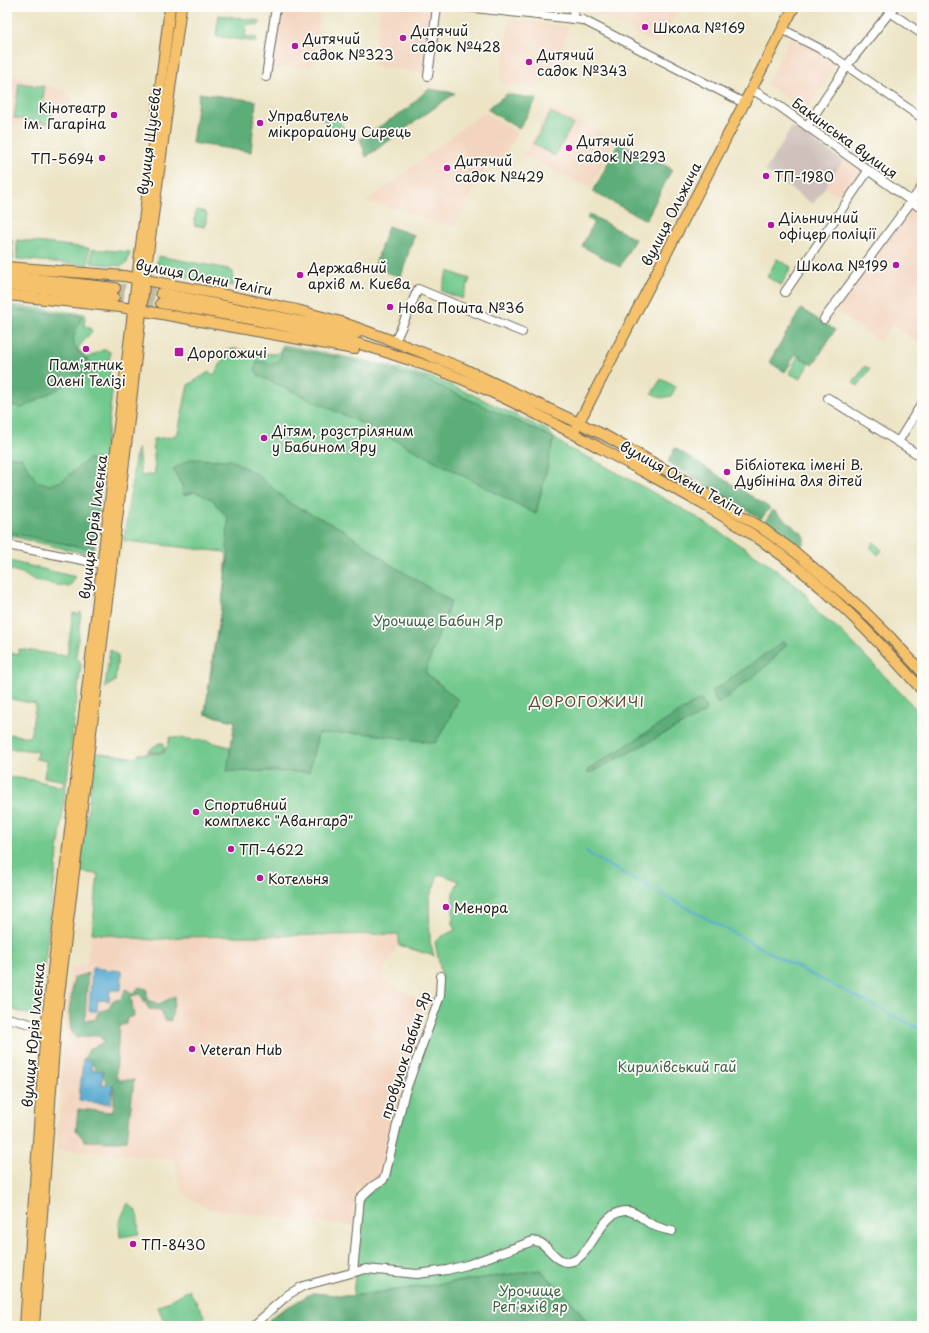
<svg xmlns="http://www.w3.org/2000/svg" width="929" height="1333" font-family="'Playpen Sans',sans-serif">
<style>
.built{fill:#f3d4bf}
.industrial{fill:#cfc0bb}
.green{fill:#72c98e;stroke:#477255}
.forest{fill:#5dad79;stroke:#3c644a}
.water{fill:#53a9d0;stroke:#386276}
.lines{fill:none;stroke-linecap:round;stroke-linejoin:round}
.stream{stroke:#53a9d0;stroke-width:2}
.major-tunnel{stroke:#c2bca3;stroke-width:10;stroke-dasharray:10 5;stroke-linecap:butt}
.minor-casing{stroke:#656257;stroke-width:10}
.major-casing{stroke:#656257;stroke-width:12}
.minor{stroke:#fff;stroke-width:8}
.major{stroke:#f5c16b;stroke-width:10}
.poi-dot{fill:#b5179e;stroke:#fdfcf7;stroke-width:1.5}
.labels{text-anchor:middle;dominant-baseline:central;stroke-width:3.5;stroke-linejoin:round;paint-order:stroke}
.poi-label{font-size:14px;fill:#1c1c1c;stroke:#fdfcf7;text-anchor:start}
.street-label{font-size:14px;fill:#1c1c1c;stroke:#fdfcf7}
.park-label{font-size:14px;fill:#3e614a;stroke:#fdfcf7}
.neighbourhood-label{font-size:15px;letter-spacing:1px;fill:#604834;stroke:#fdfcf7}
</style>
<rect width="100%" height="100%" fill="#fdfcf7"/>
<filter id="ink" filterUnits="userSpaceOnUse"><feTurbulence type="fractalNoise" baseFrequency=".025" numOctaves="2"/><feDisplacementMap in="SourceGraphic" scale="8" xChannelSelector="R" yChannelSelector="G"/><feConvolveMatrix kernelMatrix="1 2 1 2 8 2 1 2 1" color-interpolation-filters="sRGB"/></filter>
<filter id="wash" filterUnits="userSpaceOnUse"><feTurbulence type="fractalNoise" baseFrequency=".012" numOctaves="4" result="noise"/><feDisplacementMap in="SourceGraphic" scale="16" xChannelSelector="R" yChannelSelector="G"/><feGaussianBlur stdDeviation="0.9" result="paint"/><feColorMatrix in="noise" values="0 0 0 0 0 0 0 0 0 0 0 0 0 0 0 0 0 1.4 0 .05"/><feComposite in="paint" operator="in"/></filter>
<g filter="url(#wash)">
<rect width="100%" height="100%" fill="#ece4c5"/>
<g class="built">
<path d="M278,7h43l-8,59 -25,2h-17z"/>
<path d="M380,7h27l26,3 -8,63 -53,-7z"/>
<path d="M584,7h95l-21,38z"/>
<path d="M509,19l56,7 3,3 -4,14 -19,39 -12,5 -33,-4z"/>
<path d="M791,37l40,23 1,12 -23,35 -11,-1 -32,-22z"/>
<path d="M7,75l58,16 8,10 -3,20 -10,7 -47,-4 -2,7 -4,2z"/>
<path d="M550,106l65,34 -25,48 -67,-32z"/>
<path d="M484,112l33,21 -20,37 -11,-4 -32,61 -87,-26z"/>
<path d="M847,159l18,13 -20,29 -20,-14 18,-26z"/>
<path d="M910,210l12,9v126l-30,-20 -13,17 -43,-32z"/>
<path d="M92,933l60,7 29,-3 218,-3v11l-13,20 -4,12 3,4 38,20 -12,47 -2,17h2l-19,62 -11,51 -12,8h-13l-3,40 -144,-17 -27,-16 -8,-34 -117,-9 6,-104h4l1,-14 -4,-1 7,-63 16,-5z"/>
</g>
<path class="industrial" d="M792,127l51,34 -30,43 -48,-33z"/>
<g class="green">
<path d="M219,15l41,6 -1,4 -12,-1 -2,12 12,2 -1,4 -40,-6z"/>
<path d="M19,83l26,4 -3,15 12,2 -4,20 -36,-6z"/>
<path d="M551,112l22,12 -18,32 -22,-12z"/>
<path d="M333,113l11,15 -10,7 -11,-15z"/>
<path d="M196,210l7,1 4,3 -2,13 -11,-2z"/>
<path d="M7,239l5,1 1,20h-6z"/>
<path d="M17,240l72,8 -1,17 -71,-6z"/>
<path d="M92,249l38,3 -3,11 -6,3 -30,-3z"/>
<path d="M158,256l70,13 5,3v14l-73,-14 -4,-4z"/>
<path d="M777,259l14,8 -10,18 -14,-8z"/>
<path d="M448,271l22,8 -8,20 -21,-8z"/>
<path d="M7,305l78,9 -1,12 5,1 3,4 -14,17 9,10 18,-9 5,3 -1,18 4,14 -20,170 -2,1 -84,-20z"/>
<path d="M283,345l84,16 63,16 43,18 75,36 6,7 15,11 25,11 96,53 73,47 41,32 15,23 20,14 83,86v611h-332l-18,-24 -31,-32 -188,26 10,-98 23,-18 7,-35 49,-167 -7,-36 4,-4 16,-8 -2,-7v-30l6,-12 -19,-7 -2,1 -9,24 1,43 4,14 -35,-11v-11l-218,3 -29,3 -60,-7 6,-59 -18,-2 15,-120 42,6 2,-4 25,-1 1,-5h2l3,-11 37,4 23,6v8l5,-34 -30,-7 8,-61 9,-49 5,-49 -2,-3 -100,-11 -1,-2 12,-87 2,-4 3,28 14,-2 -2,-35 18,-2 7,-4 10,-48 21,-13 5,3 8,-13 3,-12 10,-1 17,2 2,-1 5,3 17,1 4,-3z"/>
<path d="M798,356l11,7 -9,16 -11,-6z"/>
<path d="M865,366l5,3 -12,17 -5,-3z"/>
<path d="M661,379l15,8 -5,9 -10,2 -9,-5z"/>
<path d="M874,542l8,8 -4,5 -8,-8z"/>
<path d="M7,558l2,3 67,16 -7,10 -35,-6 -12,-8 -15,-4z"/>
<path d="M81,612l-5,45 4,5 1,2 -43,352h-4l-27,-8v-231l27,3 29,7 1,-6 -20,-4 3,-16 -11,-2 1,-8 -30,-3v-14l23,3 6,-33 -29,-6v-45l11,1 1,-5 48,7 6,-43 5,1z"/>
<path d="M110,649l8,7 -3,25 -10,7z"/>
<path d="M159,743h5l-1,9h-16z"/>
<path d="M128,1203l9,8 2,23 -19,3 -1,-15z"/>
<path d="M189,1290l16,27 -8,9h-31l-8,-19z"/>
</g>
<g class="forest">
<path d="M428,89l27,4 -89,64 -6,-18 47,-30z"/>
<path d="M199,93l57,8 -5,51 -59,-9z"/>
<path d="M507,94l30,5 -18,30 -32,-20z"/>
<path d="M619,142l53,27 -26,51 -53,-28z"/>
<path d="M589,214l46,25 -15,28 -38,-21 12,-24 -7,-4z"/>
<path d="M388,226l26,9 -13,42 -27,-9z"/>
<path d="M7,309l75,7c-2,6 -6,13 -8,20 -3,15 15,25 25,34l-13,4 -66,35 -6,-4h-7z"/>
<path d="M801,309l34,21 -22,35 -17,-11 -11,18 -16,-10z"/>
<path d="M283,348l58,10 83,21 130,59 -18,76 -160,-84 -117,-54 -4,-7 2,-8 17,3 5,-3z"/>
<path d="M675,448l95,60 -9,11 -93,-57z"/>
<path d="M7,456l15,2 14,23 14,4 12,-4 26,-22 17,1 -11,90 -87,-18z"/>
<path d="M191,459l40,1 27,15 33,29 51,25 48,35 61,37 -26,71 33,28 -12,26 -11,17 -72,-10 -45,1 -9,38 -82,-1 8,-50 -30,-7c7,-53 17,-106 24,-160l-2,-6 1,-29 -16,-20 -17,-7 -11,3 -2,-9 -9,-17z"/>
<path d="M773,510l31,25v8l-4,5 -35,-27z"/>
<path d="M784,641l3,3 -18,20 -51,40 -7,-12z"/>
<path d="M701,700l5,8 -2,5 -116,61 -2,-3 111,-70z"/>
<path d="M88,973l-3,47h10l4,-9 10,-2 3,-8 9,-2 5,-10 7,5 6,-7 8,2v11l12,4 16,-8 -4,25 -7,-1 -3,-10 -12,-1 -9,-15 -9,2 3,20 -7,2 -1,6 -7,2 -3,49 2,5h16l-7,60 -16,2 -26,-1 -9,-11 2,-21 34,3 2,-6v-18l-7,-3 -3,-9 -8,-5 -4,-9 -8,-2 5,-11 15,-7 -5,-7 -23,3 -5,-8 -2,-18 5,-34z"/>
<path d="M541,1270l31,32 18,24h-327l11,-11 38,-22 41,3z"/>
</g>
<g class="water">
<path d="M92,968l30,3 -1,19h-11l-1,11 -11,-1 -1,11h-8z"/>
<path d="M83,1059l9,1 -1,10 12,1 -1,13 11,1 -2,19 -32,-3z"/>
</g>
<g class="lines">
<path class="stream" d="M586,851l9,7 198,107 129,65"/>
</g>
</g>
<g filter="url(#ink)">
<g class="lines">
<g class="major-tunnel">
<path d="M115,288l46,5"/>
<path d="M114,297l47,6"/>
</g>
<g class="minor-casing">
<g id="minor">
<path d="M466,7l117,13 161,83"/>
<path d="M573,7l1,12"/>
<path d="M890,12l32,22"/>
<path d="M782,29l46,24 94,65"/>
<path d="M428,76l9,-69"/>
<path d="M266,77l10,-70"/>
<path d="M751,89l28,17 143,103"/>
<path d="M807,126l42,-63 45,-56"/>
<path d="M785,292l83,-121"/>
<path d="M824,319l98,-132"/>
<path d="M395,342l23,-53 104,43"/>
<path d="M828,398l94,59"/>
<path d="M898,442l24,-39"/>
<path d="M7,545l101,20"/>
<path d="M7,1018l44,11"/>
<path d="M353,1272l7,-74 13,-12 10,-6 2,-4 19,-81 36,-99 1,-20"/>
<path d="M252,1326l37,-32 14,-8 63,-17 51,5 30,-4 20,-5 66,-24c3,1 6,1 8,2 9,6 16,19 27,19 24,-1 31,-54 60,-51 8,1 15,8 21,12 8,5 15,6 23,8"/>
</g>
</g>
<g class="major-casing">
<g id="major">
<path d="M7,267l117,9 101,19 72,15 44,12 49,18 72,28 142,67 76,43 79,48 36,26 67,57 29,29 31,34"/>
<path d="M7,276l108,12"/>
<path d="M7,285l107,12"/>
<path d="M161,293l196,40"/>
<path d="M7,295l113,12 31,5 203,37"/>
<path d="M161,303c63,11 126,22 188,38 23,6 45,14 67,21 65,21 127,55 186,87 54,30 109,57 160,92 60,41 112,95 160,149"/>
<path d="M576,428l218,-421"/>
<path d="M25,1326l21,-298 124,-1021"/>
<path d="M34,1326l22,-306 71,-583 19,-169 35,-261"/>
</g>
</g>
<use href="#minor" class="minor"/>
<use href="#major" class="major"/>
</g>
</g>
<g class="poi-dot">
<circle cx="645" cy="27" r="4"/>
<circle cx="403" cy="38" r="4"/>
<circle cx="295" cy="46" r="4"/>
<circle cx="529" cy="62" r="4"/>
<circle cx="114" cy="115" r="4"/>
<circle cx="260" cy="123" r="4"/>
<circle cx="569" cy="148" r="4"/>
<circle cx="102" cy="158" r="4"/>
<circle cx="447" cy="168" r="4"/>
<circle cx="766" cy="176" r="4"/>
<circle cx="771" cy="225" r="4"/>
<circle cx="896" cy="265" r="4"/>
<circle cx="300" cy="275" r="4"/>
<circle cx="390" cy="307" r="4"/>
<circle cx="86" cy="349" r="4"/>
<rect x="174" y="347" width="10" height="10" rx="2"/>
<circle cx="264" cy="438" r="4"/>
<circle cx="727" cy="472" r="4"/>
<circle cx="196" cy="812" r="4"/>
<circle cx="231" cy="849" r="4"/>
<circle cx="260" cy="878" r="4"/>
<circle cx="446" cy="907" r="4"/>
<circle cx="192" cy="1049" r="4"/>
<circle cx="133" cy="1244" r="4"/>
</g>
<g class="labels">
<g class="poi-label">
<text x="653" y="27">Школа №169</text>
<text x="411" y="30">Дитячий<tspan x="411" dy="16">садок №428</tspan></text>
<text x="303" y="38">Дитячий<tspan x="303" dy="16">садок №323</tspan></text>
<text x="537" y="54">Дитячий<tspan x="537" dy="16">садок №343</tspan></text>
<text x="106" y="107" text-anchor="end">Кінотеатр<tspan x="106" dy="16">ім. Гагаріна</tspan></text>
<text x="268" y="115">Управитель<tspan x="268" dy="16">мікрорайону Сирець</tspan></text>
<text x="577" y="140">Дитячий<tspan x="577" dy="16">садок №293</tspan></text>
<text x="94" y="158" text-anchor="end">ТП-5694</text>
<text x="455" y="160">Дитячий<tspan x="455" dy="16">садок №429</tspan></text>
<text x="774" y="176">ТП-1980</text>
<text x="779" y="217">Дільничний<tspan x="779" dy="16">офіцер поліції</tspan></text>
<text x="888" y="265" text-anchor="end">Школа №199</text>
<text x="308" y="267">Державний<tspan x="308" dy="16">архів м. Києва</tspan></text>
<text x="398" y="307">Нова Пошта №36</text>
<text x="188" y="352">Дорогожичі</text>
<text x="86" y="364" text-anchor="middle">Пам'ятник<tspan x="86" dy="16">Олені Телізі</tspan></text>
<text x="272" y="430">Дітям, розстріляним<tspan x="272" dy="16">у Бабином Яру</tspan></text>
<text x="735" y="464">Бібліотека імені В.<tspan x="735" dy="16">Дубініна для дітей</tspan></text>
<text x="204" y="804">Спортивний<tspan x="204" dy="16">комплекс "Авангард"</tspan></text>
<text x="239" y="849">ТП-4622</text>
<text x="268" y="878">Котельня</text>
<text x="454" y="907">Менора</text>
<text x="200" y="1049">Veteran Hub</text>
<text x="141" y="1244">ТП-8430</text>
</g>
<g class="street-label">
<text transform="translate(845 138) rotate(36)">Бакинська вулиця</text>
<text transform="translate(149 141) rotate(-83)">вулиця Щусєва</text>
<text transform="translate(671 214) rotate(-63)">вулиця Ольжича</text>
<text transform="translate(204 277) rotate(11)">вулиця Олени Теліги</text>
<text transform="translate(682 478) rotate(29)">вулиця Олени Теліги</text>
<text transform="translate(93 527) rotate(-83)">вулиця Юрія Іллєнка</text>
<text transform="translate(33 1035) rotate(-85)">вулиця Юрія Іллєнка</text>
<text transform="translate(405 1055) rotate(-72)">провулок Бабин Яр</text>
</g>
<g class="park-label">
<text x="438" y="620">Урочище Бабин Яр</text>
<text x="677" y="1066">Кирилівський гай</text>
<text x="530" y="1290">Урочище<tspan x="530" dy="16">Реп'яхів яр</tspan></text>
</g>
<g class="neighbourhood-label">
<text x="587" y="700">ДОРОГОЖИЧІ</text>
</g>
</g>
<rect width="929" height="1333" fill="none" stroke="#fdfcf7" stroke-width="24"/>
</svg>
